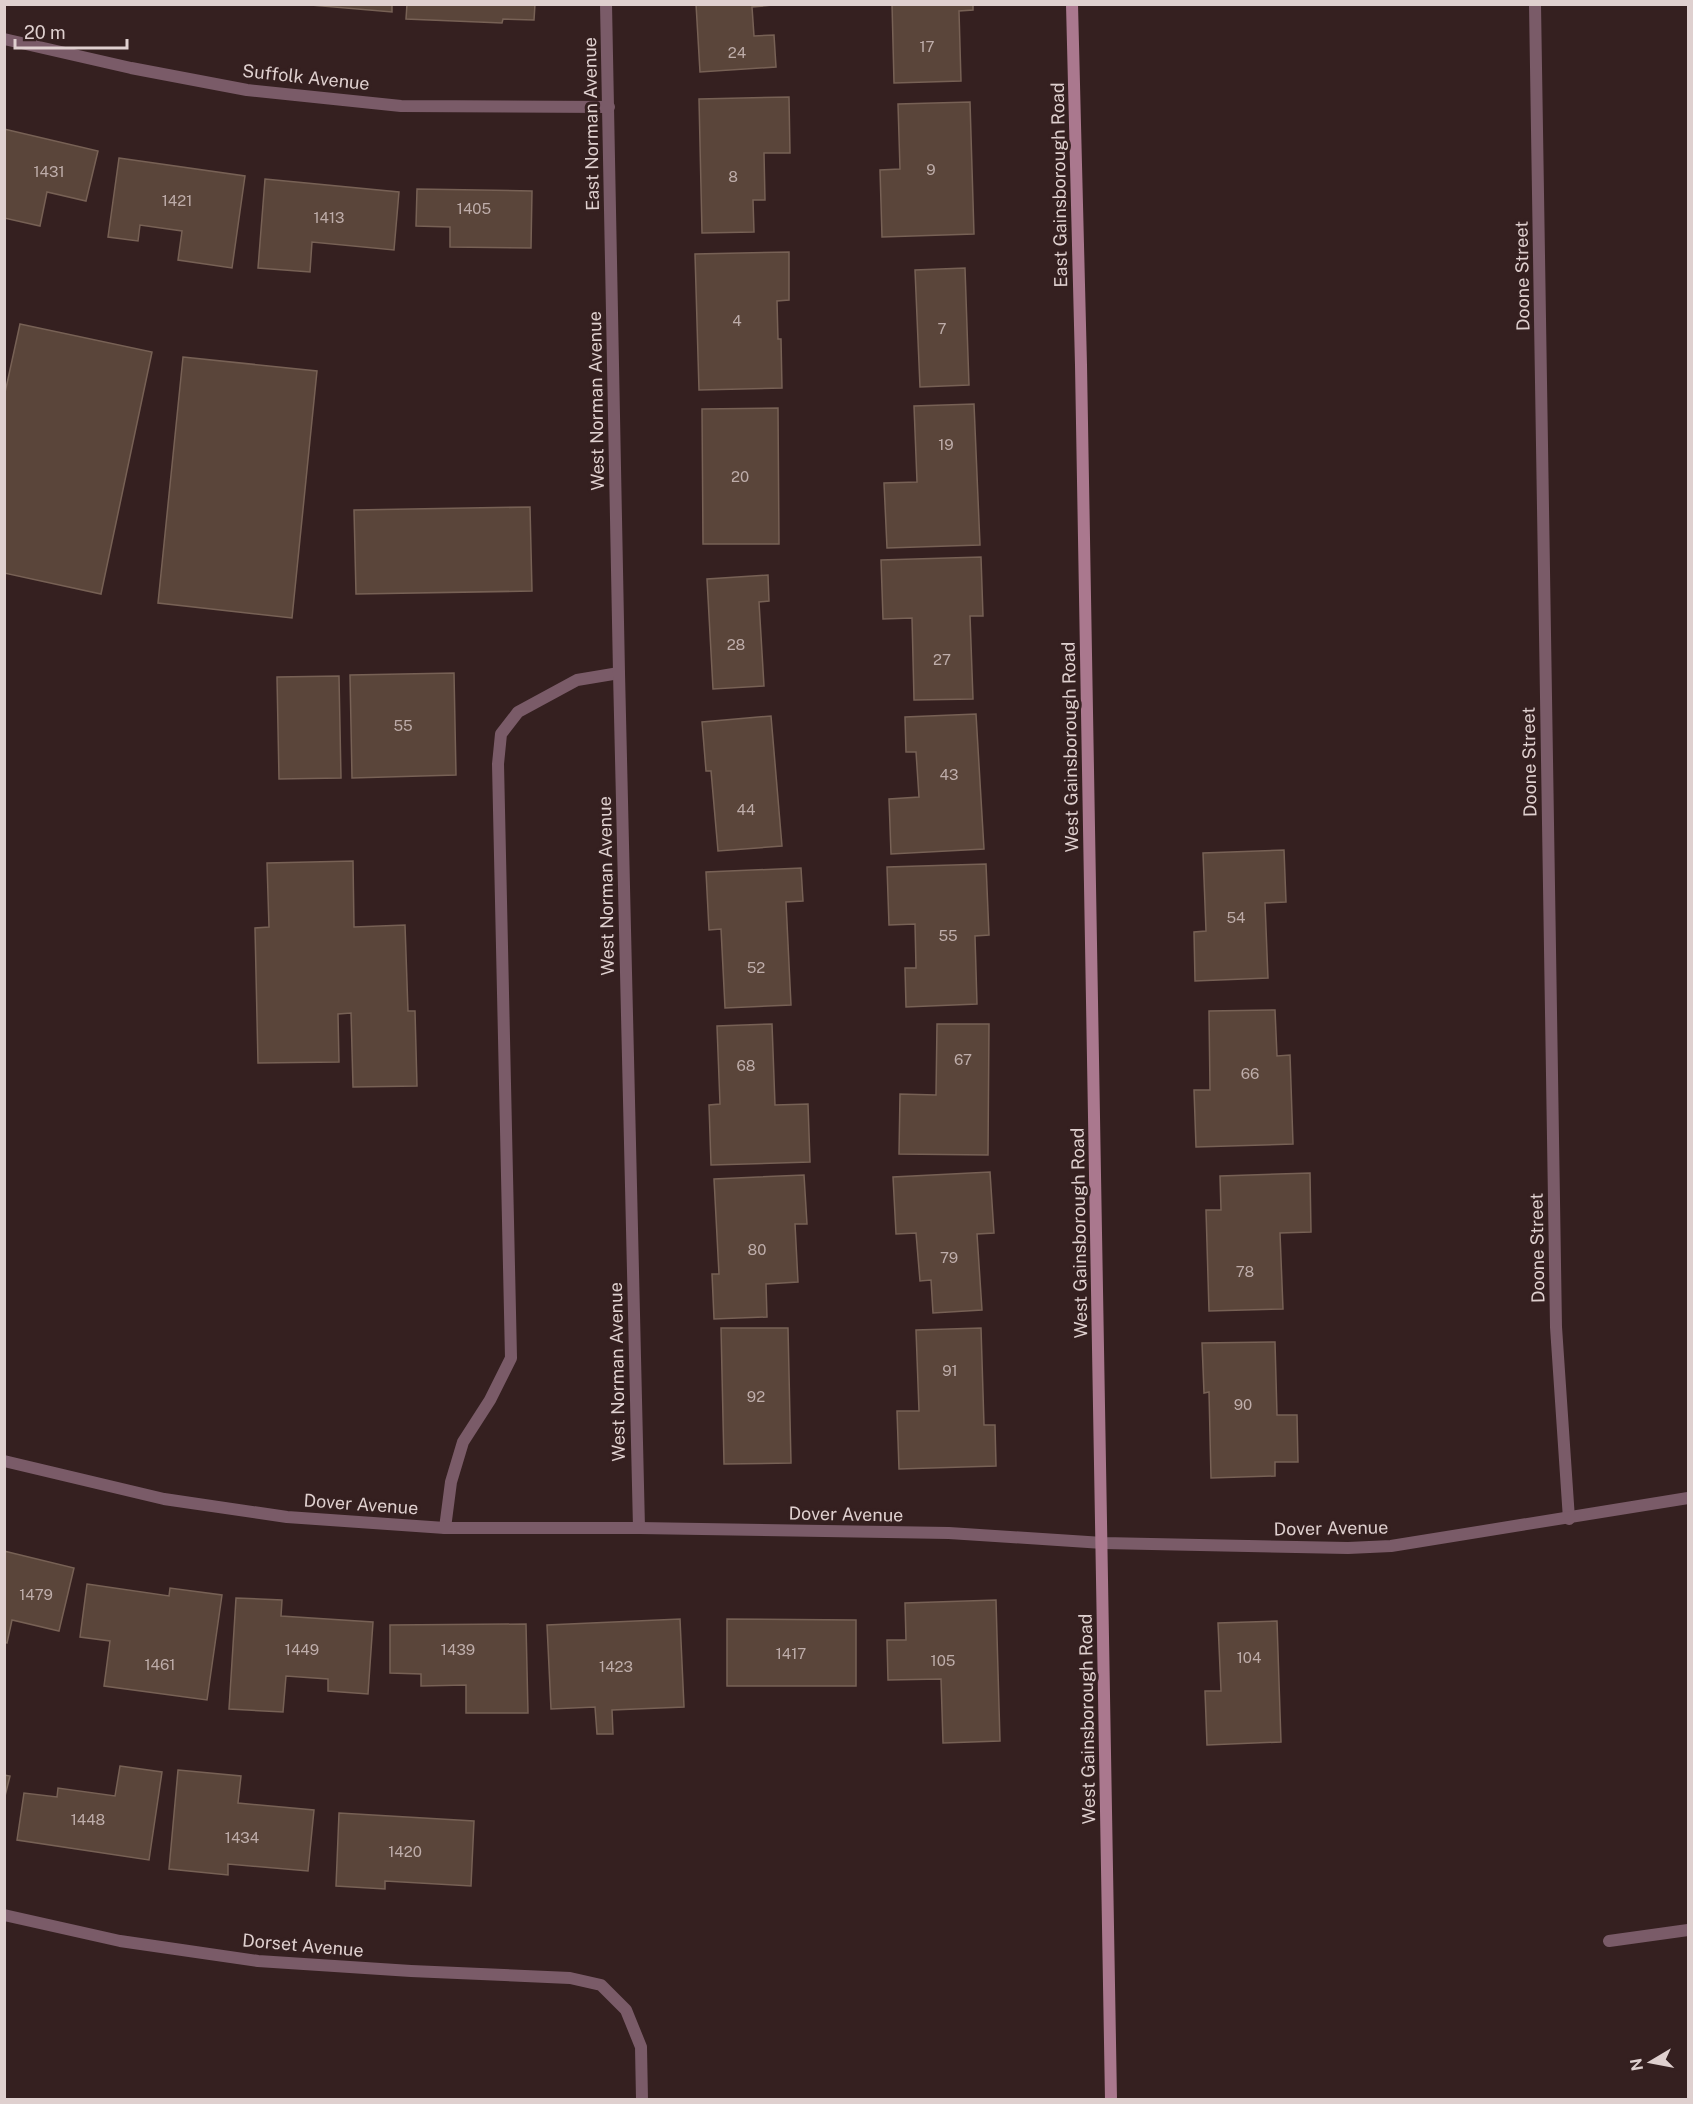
<svg xmlns="http://www.w3.org/2000/svg" width="1693" height="2104" font-family="'Public Sans',sans-serif">
<style>
.building{fill:#5a453a;stroke:#776155;stroke-width:1.5}
.lines{fill:none;stroke-linecap:round;stroke-linejoin:round}
.lane{stroke:#7a5b68;stroke-width:12}
.street{stroke:#7a5b68;stroke-width:12}
.secondary{stroke:#aa788e;stroke-width:12}
.labels{text-anchor:middle;dominant-baseline:central;stroke-width:6;stroke-linejoin:round;paint-order:stroke}
.number-label{font-size:15px;fill:#beadaa}
.street-label{font-size:18px;fill:#dfd0cf;stroke:#352020}
</style>
<rect width="100%" height="100%" fill="#352020"/>
<g class="building">
<path d="M299,4h93v8z"/>
<path d="M407,4h128l-1,16 -31,-1 -1,4 -96,-4z"/>
<path d="M696,4h88l-32,3 2,29 20,-1 2,32 -76,5z"/>
<path d="M892,4h81v6l-14,1 2,70 -67,2z"/>
<path d="M789,97l1,56h-26l1,47h-12l1,32 -52,1 -3,-134z"/>
<path d="M970,102l4,132 -92,3 -2,-67 20,-1 -2,-65z"/>
<path d="M4,129l94,22 -12,50 -39,-9 -7,34 -36,-8z"/>
<path d="M119,158l126,18 -13,92 -54,-8 4,-29 -42,-6 -2,16 -30,-4z"/>
<path d="M265,179l134,13 -5,58 -82,-8 -2,30 -52,-4z"/>
<path d="M417,189l115,2 -1,57 -81,-1v-20l-34,-1z"/>
<path d="M789,252v48l-12,1 1,38h3l1,49 -83,2 -4,-136z"/>
<path d="M965,268l4,117 -49,2 -5,-117z"/>
<path d="M20,324l132,28 -51,242 -97,-21v-176z"/>
<path d="M183,357l134,14 -25,247 -134,-15z"/>
<path d="M974,404l6,141 -93,3 -3,-65 33,-1 -3,-76z"/>
<path d="M778,408l1,136h-76l-1,-135z"/>
<path d="M530,507l2,84 -176,3 -2,-84z"/>
<path d="M981,557l2,59h-13l3,83 -59,1 -2,-82 -29,1 -2,-59z"/>
<path d="M768,575l1,26 -10,1 5,84 -51,3 -6,-110z"/>
<path d="M454,673l2,102 -104,3 -2,-103z"/>
<path d="M339,676l2,102 -62,1 -2,-102z"/>
<path d="M976,714l8,135 -93,5 -2,-55 30,-2 -3,-45h-10l-1,-35z"/>
<path d="M771,716l11,130 -64,5 -7,-80h-5l-4,-49z"/>
<path d="M1284,850l2,52 -21,1 3,75 -73,3 -1,-49 12,-1 -3,-78z"/>
<path d="M353,861l1,66 51,-2 3,86h7l2,75 -64,1 -2,-74 -13,1 1,48 -81,1 -3,-135 14,-1 -2,-64z"/>
<path d="M986,864l3,71 -14,1 2,68 -71,3 -1,-39h11l-1,-44 -26,1 -2,-58z"/>
<path d="M801,868l2,33 -17,1 5,103 -66,3 -4,-79 -12,1 -3,-58z"/>
<path d="M1275,1010l2,46 13,-1 3,89 -97,3 -2,-57h16l-1,-79z"/>
<path d="M772,1024l3,81 33,-1 2,58 -99,3 -2,-60 11,-1 -3,-78z"/>
<path d="M937,1024h52l-1,131 -89,-1 1,-60 36,1z"/>
<path d="M990,1172l4,61 -17,1 5,76 -49,3 -2,-33 -11,1 -4,-48 -20,1 -3,-57z"/>
<path d="M1310,1173l1,59 -31,1 3,76 -74,2 -3,-101h15l-1,-34z"/>
<path d="M804,1175l3,49h-12l3,58 -32,2 1,33 -53,2 -2,-45h7l-5,-95z"/>
<path d="M721,1328h67l3,135 -67,1z"/>
<path d="M981,1328l3,97h11l1,41 -97,3 -2,-58h22l-3,-81z"/>
<path d="M1275,1342l2,73h20l1,47h-23v14l-64,2 -2,-86 -5,1 -2,-50z"/>
<path d="M4,1551l70,17 -15,63 -47,-11 -5,23 -3,-1z"/>
<path d="M87,1584l82,12 1,-8 52,7 -15,105 -103,-14 6,-45 -30,-4z"/>
<path d="M236,1598l46,2 -1,16 92,6 -5,72 -40,-3v-12l-42,-3 -3,36 -54,-3z"/>
<path d="M996,1600l4,141 -57,2 -2,-64 -53,1 -1,-40h19l-1,-37z"/>
<path d="M680,1619l4,88 -72,3 1,24h-16l-2,-27 -44,2 -4,-84z"/>
<path d="M727,1619l129,1v66h-129z"/>
<path d="M1277,1621l4,121 -74,3 -2,-54h16l-3,-68z"/>
<path d="M526,1624l2,89h-62v-28l-45,1v-12l-31,-1v-48z"/>
<path d="M120,1766l42,6 -13,88 -132,-20 7,-47 33,4 1,-9 57,8z"/>
<path d="M178,1770l63,6 -3,27 76,7 -6,61 -80,-7v11l-59,-6z"/>
<path d="M4,1775l6,1 -6,24z"/>
<path d="M339,1813l135,8 -3,65 -86,-5v8l-49,-3z"/>
</g>
<g class="lines">
<path class="lane" d="M445,1528l6,-46 12,-40 27,-42 21,-42 -13,-594 3,-30 17,-22 59,-32 42,-7"/>
<g class="street">
<path d="M606,4l13,669 20,855"/>
<path d="M1535,4l21,1323 13,192"/>
<path d="M4,39l127,29 116,22 154,16 208,1"/>
<path d="M4,1461l160,38 123,18 158,11h194l310,5 154,10 245,5 43,-2 297,-48"/>
<path d="M4,1915l116,26 138,20 153,10 159,7 31,7 25,25 15,37 1,53"/>
<path d="M1609,1941l79,-11"/>
</g>
<path class="secondary" d="M1072,4l9,361 30,1735"/>
</g>
<g class="labels">
<g class="number-label">
<text x="927" y="46">17</text>
<text x="737" y="52">24</text>
<text x="931" y="169">9</text>
<text x="49" y="171">1431</text>
<text x="733" y="176">8</text>
<text x="177" y="200">1421</text>
<text x="474" y="208">1405</text>
<text x="329" y="217">1413</text>
<text x="737" y="320">4</text>
<text x="942" y="328">7</text>
<text x="946" y="444">19</text>
<text x="740" y="476">20</text>
<text x="736" y="644">28</text>
<text x="942" y="659">27</text>
<text x="403" y="725">55</text>
<text x="949" y="774">43</text>
<text x="746" y="809">44</text>
<text x="1236" y="917">54</text>
<text x="948" y="935">55</text>
<text x="756" y="967">52</text>
<text x="963" y="1059">67</text>
<text x="746" y="1065">68</text>
<text x="1250" y="1073">66</text>
<text x="757" y="1249">80</text>
<text x="949" y="1257">79</text>
<text x="1245" y="1271">78</text>
<text x="950" y="1370">91</text>
<text x="756" y="1396">92</text>
<text x="1243" y="1404">90</text>
<text x="36" y="1594">1479</text>
<text x="302" y="1649">1449</text>
<text x="458" y="1649">1439</text>
<text x="791" y="1653">1417</text>
<text x="1249" y="1657">104</text>
<text x="943" y="1660">105</text>
<text x="160" y="1664">1461</text>
<text x="616" y="1666">1423</text>
<text x="88" y="1819">1448</text>
<text x="242" y="1837">1434</text>
<text x="405" y="1851">1420</text>
</g>
<g class="street-label">
<text transform="translate(306 77) rotate(6)">Suffolk Avenue</text>
<text transform="translate(591 124) rotate(-91)">East Norman Avenue</text>
<text transform="translate(1059 185) rotate(-91)">East Gainsborough Road</text>
<text transform="translate(1522 276) rotate(-91)">Doone Street</text>
<text transform="translate(596 401) rotate(-91)">West Norman Avenue</text>
<text transform="translate(1070 747) rotate(-91)">West Gainsborough Road</text>
<text transform="translate(1529 762) rotate(-91)">Doone Street</text>
<text transform="translate(606 886) rotate(-91)">West Norman Avenue</text>
<text transform="translate(1079 1233) rotate(-91)">West Gainsborough Road</text>
<text transform="translate(1537 1248) rotate(-91)">Doone Street</text>
<text transform="translate(617 1372) rotate(-91)">West Norman Avenue</text>
<text transform="translate(361 1504) rotate(4)">Dover Avenue</text>
<text transform="translate(846 1514) rotate(1)">Dover Avenue</text>
<text transform="translate(1331 1528) rotate(-1)">Dover Avenue</text>
<text transform="translate(1087 1719) rotate(-91)">West Gainsborough Road</text>
<text transform="translate(303 1945) rotate(5)">Dorset Avenue</text>
</g>
</g>
<rect width="1693" height="2104" fill="none" stroke="#dfd0cf" stroke-width="12"/>
<g transform="translate(1651 2062) rotate(260)" stroke="#352020" stroke-width="4.5" paint-order="stroke">
<path d="M0-4.5L10 22L0 15L-10 22Z" fill="#dfd0cf"/>
<text y="-9" font-size="16" font-weight="bold" text-anchor="middle" fill="#dfd0cf">N</text>
</g>
<path d="M15 39v9h112v-9" fill="none" stroke="#dfd0cf" stroke-width="3"/>
<text x="24" y="39" font-size="18" fill="#dfd0cf" stroke="#352020" stroke-width="4.5" paint-order="stroke">20 m</text>
</svg>
